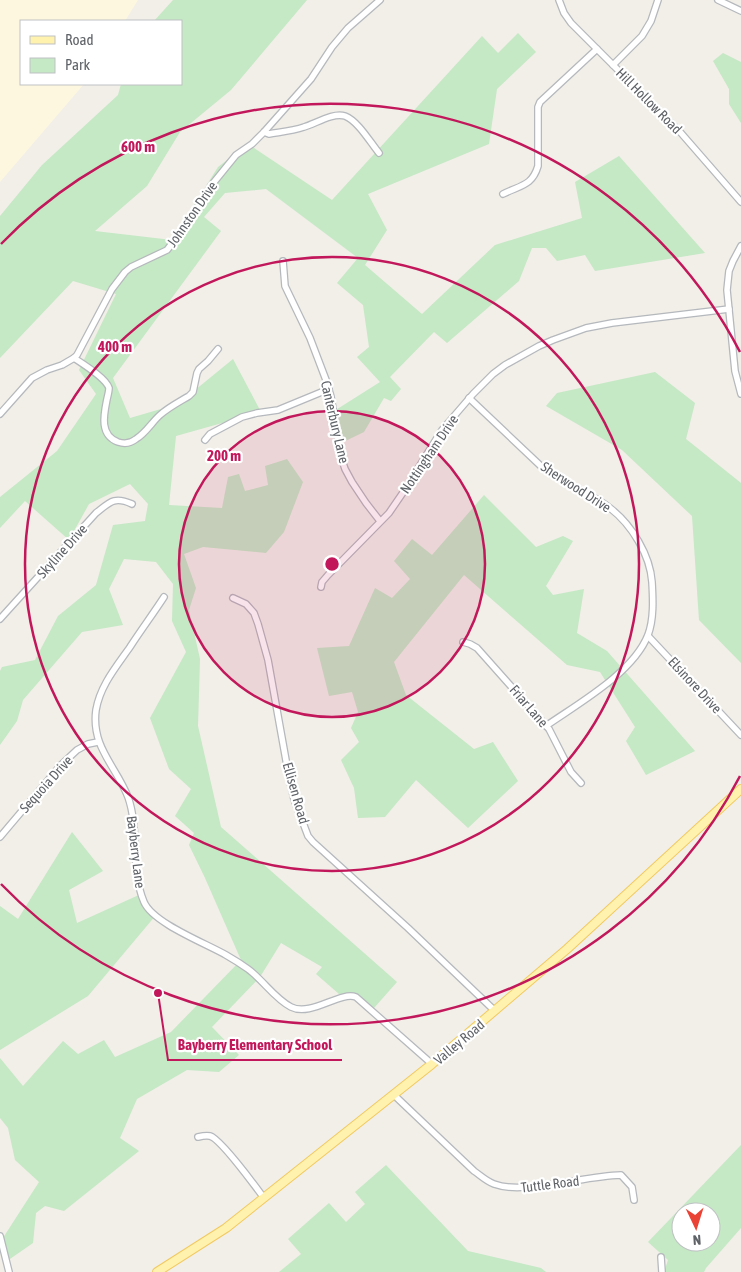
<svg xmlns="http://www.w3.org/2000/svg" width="741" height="1272" font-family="'Asap Condensed',sans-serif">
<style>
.commercial{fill:#fef7e0}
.green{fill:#c5e8c5;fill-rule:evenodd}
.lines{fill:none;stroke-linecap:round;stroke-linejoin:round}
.minor-casing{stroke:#b5b8bc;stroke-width:8}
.major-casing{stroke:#f2c960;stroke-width:10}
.minor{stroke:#fff;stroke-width:5.5}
.major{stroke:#fff2af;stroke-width:8}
.ring{fill:none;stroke:#c2185b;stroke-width:2.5}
.labels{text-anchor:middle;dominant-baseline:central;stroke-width:4.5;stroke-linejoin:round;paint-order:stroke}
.street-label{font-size:14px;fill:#5f6368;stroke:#fff}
.centre{fill:#c2185b;stroke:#fff;stroke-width:2.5}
.ring-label{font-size:15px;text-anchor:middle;font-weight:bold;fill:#c2185b;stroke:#fff;stroke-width:4.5;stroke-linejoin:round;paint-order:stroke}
.leader{fill:none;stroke:#c2185b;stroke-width:2}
.callout-dot{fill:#c2185b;stroke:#fff;stroke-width:2}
.callout-label{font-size:15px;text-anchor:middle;font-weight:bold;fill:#c2185b;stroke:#fff;stroke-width:4.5;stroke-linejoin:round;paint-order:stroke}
</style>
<rect width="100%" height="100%" fill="#f1efe8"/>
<path class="commercial" d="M0,0h138l-13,21h-104v63h63l-84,98z"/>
<g class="green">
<path d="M173,0h134l-76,90 -51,42 -33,54 -52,45 77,9 46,-73 30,-23 84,56 150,-164 16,17 20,-20 18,19 -39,37 -8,55 -121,50 19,36 -22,35 57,49 73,-69 87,-27 -7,-36 44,-26 86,97 -110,18 -10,-16 -28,6 -11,-13h-14l-13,33 -72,62 -13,-11 -44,45 11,12 -10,12 -7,-3 -20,34 -27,13 -6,-32 49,-31 -23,-25 12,-10 -6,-42 -26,-22 21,-25 -92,-69 -41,4 -21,24 17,14 -108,147 17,40 48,-14 55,-45 28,53 -85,24 -7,69 53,3 6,-31 11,-3 6,17 23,-6 -3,-19 22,-7 16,23 -19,50 -18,21 -63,-6 -19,7 12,34 -7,22 11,49 -2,67 23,101 176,155 -23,26 -19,-15 -16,1 -23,-20 6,-7 -41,-24 -21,34 -48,50 27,28 -20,17 -32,-2 -50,29 -17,39 19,13 -75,60 -19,-5 -9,7 -3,30 -26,18 -6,-20 38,-59 -24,-22 -7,-32 -8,-10v-60l23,28 40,-45 15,13 26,-14 11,17 56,-25 70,-72 -36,-82 -16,-33 5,-12 -19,-17 16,-27 -22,-20 -19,-51 36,-66 -14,-31 1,-37 -17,-22 -32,-3 -15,30 14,36 -41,7 -59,68 -6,21 -17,24v-74l2,-4 33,-7 23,-44 38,-31 17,-60 32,-4 3,-17 -18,-20 -41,20 -20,36 -44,-39 -25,27v-31l57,-46 39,-57 -17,-24 37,-76 -43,-13 -73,77v-142l42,-51 76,-70 3,-11h60v-63h-27z"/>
<path d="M723,53l18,9v61l-12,-19v-15l-16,-28z"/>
<path d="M655,372l40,31 -9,36 55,44v180l-42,-43 -7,-104 -70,-66 -76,-44 11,-13z"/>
<path d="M484,495l52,52 27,-11 10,5 -27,45 7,9 31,-6 -7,44 30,18 88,100 -49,24 -20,-34 9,-14 -35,-55 -33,-7 -103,-90 -70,87 12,33 68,54 19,-7 25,39 -50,47 -52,-48 -31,37 -27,1 -4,-30 -13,-28 18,-18 -8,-14 7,-16 -6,-20 -23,4 -12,-48 32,-2 26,-58 17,10 18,-19 -16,-18 18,-22 20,16z"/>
<path d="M72,832l31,39 -34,19 8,33 64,-29 15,21 -68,81 -88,54v-144l18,13z"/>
<path d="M741,1145v83l-35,40 -2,4h-40l4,-12 -20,-18zM681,1212h30v30h-30z"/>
<path d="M386,1165l82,86 73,17 5,4h-267l22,-18 -13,-15 41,-36 17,19 19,-18 -10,-12z"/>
</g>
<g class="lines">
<g class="minor-casing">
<g id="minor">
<path d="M559,0l5,13 7,10 110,110 60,69"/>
<path d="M718,0l23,11"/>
<path d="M613,65l29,-29 9,-15 7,-21"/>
<path d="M264,132l5,2c11,-2 23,-3 35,-7 11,-3 29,-15 41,-11 13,5 25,26 34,37"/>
<path d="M503,194c18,-9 29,-8 35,-28v-59l2,-5 57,-53"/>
<path d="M741,246l-8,15 -4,10 -2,19 8,81 6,23"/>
<path d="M283,261l2,25 25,52 16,42 5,17 10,60 4,12 7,13 14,21 14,18"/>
<path d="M74,358c9,6 32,20 35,30 0,3 -1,7 -2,11 -3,15 -8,36 11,43 6,2 13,1 18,-3 10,-6 16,-17 24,-24 9,-8 19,-13 29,-19l4,-4 4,-19 2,-4 9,-8 10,-12"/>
<path d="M469,398l75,71c20,16 46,23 66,39 22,17 40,47 42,74 1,17 2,37 -4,53 -15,38 -69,68 -102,91"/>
<path d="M0,414l32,-36 15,-8 15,-5 12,-7 3,-3 35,-66 13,-17 6,-5 36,-17 21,-27 22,-36 26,-32 16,-11 12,-12 47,-53 21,-32 16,-19 32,-28"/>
<path d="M205,440l5,-6 32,-17 15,-4 21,-3 51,-21"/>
<path d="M321,587l1,-5 6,-7 61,-62 13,-19 40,-64 31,-36 20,-20 12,-9 34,-19 14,-6 33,-12 26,-5 117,-14"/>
<path d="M164,597c-11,17 -23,33 -34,50 -14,20 -30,39 -34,63 -5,37 20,56 32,87 12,34 2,72 16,105 9,21 61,41 82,53 7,4 15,9 22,14 15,11 27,30 43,38 20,10 49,-16 65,-10l76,67"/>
<path d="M233,598l13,6 8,9 4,11 10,36 21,117 5,22 14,37 5,6 95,86 87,83"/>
<path d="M0,619l96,-106c14,-11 18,-17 36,-9"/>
<path d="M648,636l93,99"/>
<path d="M463,642l7,2 7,4 72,81 22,43 10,11"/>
<path d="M0,837l60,-71 17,-16 11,-6 10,-2"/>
<path d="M394,1095l80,76c6,4 12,10 20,13 14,5 28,4 42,2 29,-2 56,-10 85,-11l11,12 2,13"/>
<path d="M198,1137c4,-1 8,-2 12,-1 11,3 45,50 54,62"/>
<path d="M0,1236l9,36"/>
<path d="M661,1257l1,15"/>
</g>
</g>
<g class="major-casing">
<path id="major" d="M157,1272l69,-44 206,-164 135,-115 174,-160"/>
</g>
<use href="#minor" class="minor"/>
<use href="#major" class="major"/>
</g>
<circle cx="332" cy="564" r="153" fill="#c2185b" fill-opacity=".12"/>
<g class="ring">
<circle cx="332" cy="564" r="153"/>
<circle cx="332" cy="564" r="307"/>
<path d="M740 776A460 460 0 0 1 1 884M1 244A460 460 0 0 1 740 352"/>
</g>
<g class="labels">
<g class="street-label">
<text transform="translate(649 101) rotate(45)">Hill Hollow Road</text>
<text transform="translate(192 214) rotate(-55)">Johnston Drive</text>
<text transform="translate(335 422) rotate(77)">Canterbury Lane</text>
<text transform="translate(429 454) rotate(-56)">Nottingham Drive</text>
<text transform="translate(576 487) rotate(33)">Sherwood Drive</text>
<text transform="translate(62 551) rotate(-48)">Skyline Drive</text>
<text transform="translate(695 685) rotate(47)">Elsinore Drive</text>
<text transform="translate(529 706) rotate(49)">Friar Lane</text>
<text transform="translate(46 784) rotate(-48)">Sequoia Drive</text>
<text transform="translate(296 793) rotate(74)">Ellisen Road</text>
<text transform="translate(136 852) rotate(83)">Bayberry Lane</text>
<text transform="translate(459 1042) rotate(-40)">Valley Road</text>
<text transform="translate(550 1184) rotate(-7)">Tuttle Road</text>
</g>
</g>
<circle cx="332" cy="564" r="8" class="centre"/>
<g class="ring-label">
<text x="138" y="152">600 m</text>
<text x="115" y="352">400 m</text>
<text x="224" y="461">200 m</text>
</g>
<path class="leader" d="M158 993L168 1060H342"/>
<circle class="callout-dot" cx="158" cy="993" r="5"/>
<g class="callout-label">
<text x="255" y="1050">Bayberry Elementary School</text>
</g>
<rect x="20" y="20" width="162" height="65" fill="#ffffff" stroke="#bfc1c3"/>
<rect x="30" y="36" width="25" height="8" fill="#fff2af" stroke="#bfc1c3"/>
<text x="65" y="45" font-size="15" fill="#5f6368">Road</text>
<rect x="30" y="58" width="25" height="15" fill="#c5e8c5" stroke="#bfc1c3"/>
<text x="65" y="70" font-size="15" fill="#5f6368">Park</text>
<g transform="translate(696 1227) rotate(176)"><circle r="24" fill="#ffffff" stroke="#bfc1c3"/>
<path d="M0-4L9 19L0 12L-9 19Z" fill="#ea4335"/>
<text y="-8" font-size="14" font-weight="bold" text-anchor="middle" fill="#5f6368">N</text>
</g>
</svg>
